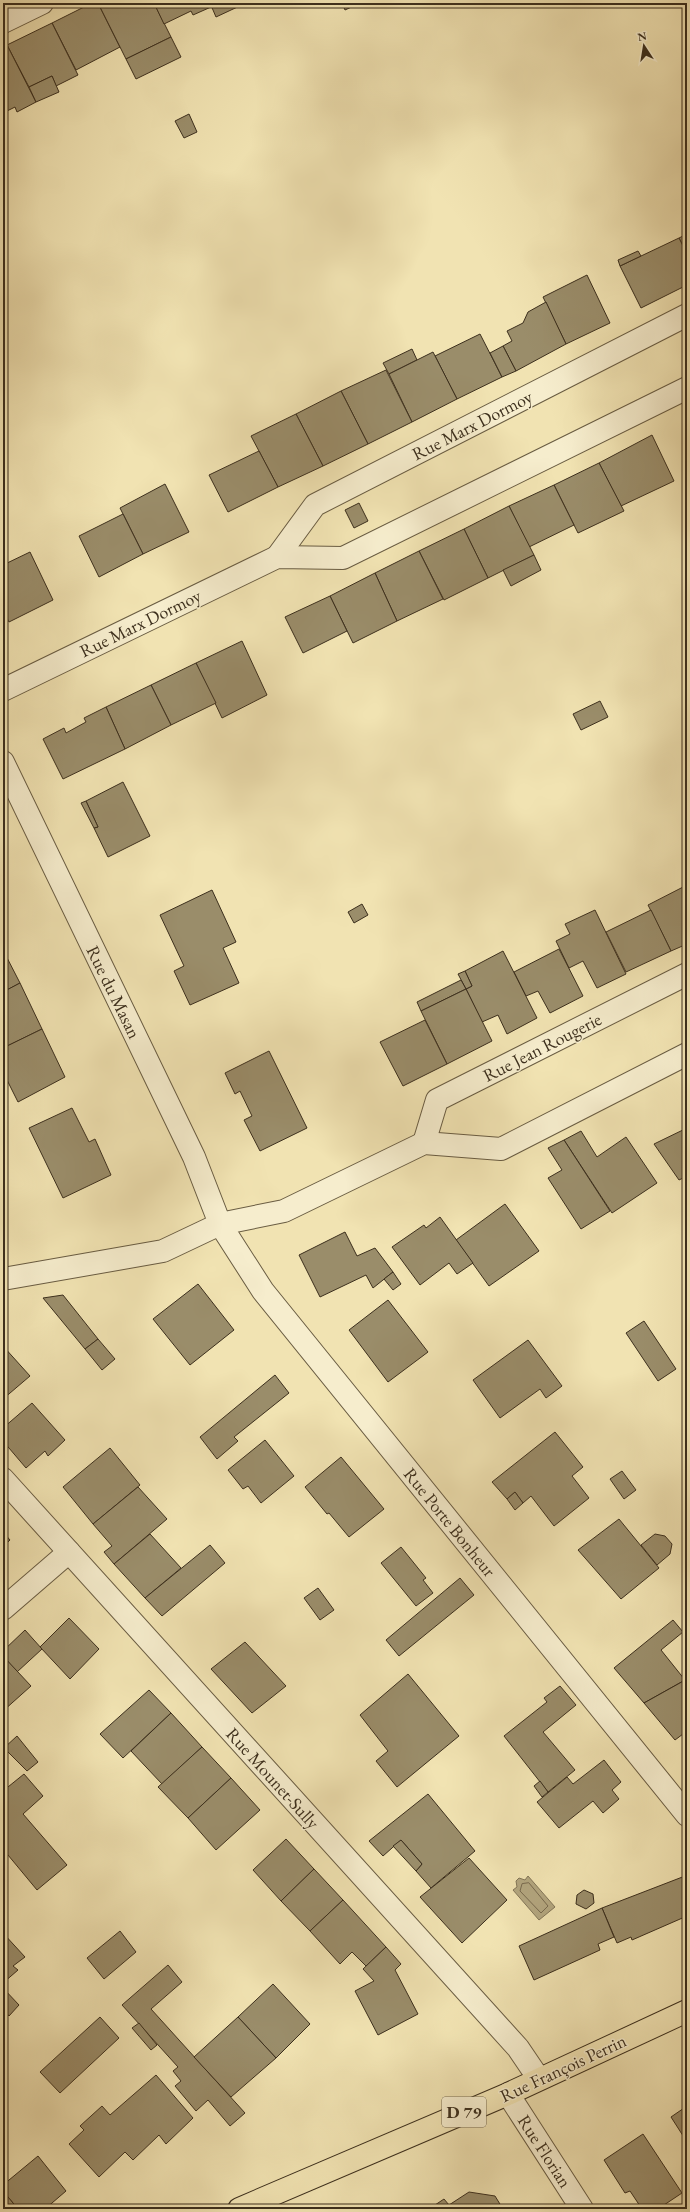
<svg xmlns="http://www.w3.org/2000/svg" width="690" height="2212" font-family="'EB Garamond',serif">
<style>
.water{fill:#b3a67f;stroke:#837658}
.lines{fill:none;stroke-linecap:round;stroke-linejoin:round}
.shore{stroke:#786a4e;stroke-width:1}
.building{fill:#9a8d6a;stroke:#3c2f1d}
.minor-casing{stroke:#695c42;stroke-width:24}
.major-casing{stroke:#3c2f1d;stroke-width:24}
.minor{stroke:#f6edcd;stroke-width:22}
.major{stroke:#f1e3b2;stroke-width:22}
.labels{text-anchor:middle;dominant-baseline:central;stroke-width:3;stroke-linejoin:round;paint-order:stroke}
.shield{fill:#f6edcd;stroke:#746852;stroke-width:1}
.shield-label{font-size:17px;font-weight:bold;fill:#3c2f1d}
.street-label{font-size:18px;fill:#3c2f1d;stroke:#f6edcd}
</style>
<rect width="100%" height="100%" fill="#f1e3b2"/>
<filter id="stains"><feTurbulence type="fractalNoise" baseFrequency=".005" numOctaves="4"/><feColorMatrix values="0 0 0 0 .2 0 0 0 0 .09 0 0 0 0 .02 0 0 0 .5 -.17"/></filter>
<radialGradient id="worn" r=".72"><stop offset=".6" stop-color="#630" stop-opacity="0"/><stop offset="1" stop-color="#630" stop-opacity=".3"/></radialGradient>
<path class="water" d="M528,1876l27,31 -16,13 -26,-30 4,-3 -1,-6 3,-3 6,2z"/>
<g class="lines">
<path class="shore" d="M529,1883l19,23 -7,7 -21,-22 2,-7z"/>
</g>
<g class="building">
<path d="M92,3h6l22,44 -44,23 -24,-47z"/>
<path d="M98,3h56l17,34 -45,22z"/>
<path d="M154,3h56l1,4 -18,8 -2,-4 -27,13z"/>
<path d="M210,3h36l-30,14z"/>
<path d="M342,3h18l-15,7z"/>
<path d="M52,23l26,52 -22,11 -4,-10 -23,11 -22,-42z"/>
<path d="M171,37l10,20 -45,22 -10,-20z"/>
<path d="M7,45l29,57 -19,10 -2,-5 -12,6v-66z"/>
<path d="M52,76l7,16 -23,10 -7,-15z"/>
<path d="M189,114l8,18 -13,6 -9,-17z"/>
<path d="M687,234v20l-8,-16z"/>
<path d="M679,238l8,16v31l-46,23 -21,-42z"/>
<path d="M638,251l3,5 -21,10 -2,-6z"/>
<path d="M587,275l23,48 -44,21 -23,-47z"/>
<path d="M546,302l20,42 -50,27 -13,-25 9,-5 -5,-10 16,-8 5,-11z"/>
<path d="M480,334l22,43 -45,22 -22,-43z"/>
<path d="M503,346l13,25 -14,6 -12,-24z"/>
<path d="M412,349l5,11 -28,14 -6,-11z"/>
<path d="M433,352l24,47 -45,23 -23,-48z"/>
<path d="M386,370l26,52 -44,22 -27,-53z"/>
<path d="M341,391l27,53 -45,22 -27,-52z"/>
<path d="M296,414l27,52 -45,21 -27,-51z"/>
<path d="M652,435l22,46 -53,25 -22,-43z"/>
<path d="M259,451l19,36 -50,25 -19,-37z"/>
<path d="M599,463l25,48 -46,22 -24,-48z"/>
<path d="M165,484l24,48 -46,22 -23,-46z"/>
<path d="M554,485l20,40 -45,22 -20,-41z"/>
<path d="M359,503l9,18 -14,7 -9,-18z"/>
<path d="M509,506l25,49 -46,23 -24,-49z"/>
<path d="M123,514l20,40 -44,23 -20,-41z"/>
<path d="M464,529l24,49 -44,22 -25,-49z"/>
<path d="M419,551l24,48 -46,22 -22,-48z"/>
<path d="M30,552l23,48 -44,22 -6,-11v-46z"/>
<path d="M534,555l7,15 -30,16 -8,-16z"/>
<path d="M375,573l22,48 -44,22 -23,-47z"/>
<path d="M330,596l17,35 -44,22 -18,-36z"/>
<path d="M242,641l25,54 -45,23 -26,-55z"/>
<path d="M196,663l20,40 -45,22 -20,-40z"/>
<path d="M151,685l20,40 -46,24 -19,-42z"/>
<path d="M600,701l8,16 -27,13 -8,-16z"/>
<path d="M106,707l19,42 -62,30 -20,-40 21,-11 2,5 20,-11 -2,-4z"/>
<path d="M123,782l27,54 -42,21 -14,-29 4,-1 -12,-26z"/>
<path d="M86,801l12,26 -4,1 -13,-25z"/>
<path d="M687,885v59l-16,7 -23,-46z"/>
<path d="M212,890l24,52 -13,6 16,35 -49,22 -16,-34 10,-5 -24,-51z"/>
<path d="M362,904l6,11 -14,8 -6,-11z"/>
<path d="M595,910l31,64 -29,14 -14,-27 -14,7 -13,-27 14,-7 -5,-10z"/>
<path d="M651,910l20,41 -45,21 -20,-40z"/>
<path d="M559,949l24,47 -33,17 -12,-22 -12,5 -12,-24z"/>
<path d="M3,950l17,33 -17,9z"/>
<path d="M503,951l34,67 -30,16 -9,-19 -16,7 -16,-33 6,-3 -7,-15z"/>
<path d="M465,971l7,15 -6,3 -8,-15z"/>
<path d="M461,980l5,9 -45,22 -4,-9z"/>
<path d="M20,983l22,46 -39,19v-56z"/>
<path d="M466,989l26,52 -45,23 -26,-53z"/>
<path d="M425,1020l22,44 -44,22 -23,-44z"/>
<path d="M42,1029l23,48 -47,25 -15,-30v-24z"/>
<path d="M269,1051l38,77 -47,23 -16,-31 8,-4 -12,-25 -5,3 -10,-21z"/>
<path d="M72,1108l17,34 6,-3 16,36 -48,23 -34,-70z"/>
<path d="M687,1128v48l-8,4 -25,-36z"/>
<path d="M581,1131l16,26 29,-20 31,46 -45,30 -48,-73z"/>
<path d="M564,1140l46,71 -29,18 -33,-51 14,-8 -14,-22z"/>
<path d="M505,1204l34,47 -50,35 -33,-46z"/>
<path d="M440,1217l33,46 -16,11 -8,-11 -29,22 -28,-38 32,-22 2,3z"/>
<path d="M345,1232l12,24 18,-8 18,24 -20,16 -7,-13 -46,22 -21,-42z"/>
<path d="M393,1272l8,12 -8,6 -9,-11z"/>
<path d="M198,1284l36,46 -44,35 -37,-46z"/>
<path d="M63,1295l35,44 -13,10 -42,-51z"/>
<path d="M388,1300l40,52 -40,30 -39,-52z"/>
<path d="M644,1321l32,48 -18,12 -32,-48z"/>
<path d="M98,1339l17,20 -13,11 -17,-21z"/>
<path d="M528,1340l34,46 -16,12 -6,-9 -40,29 -27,-38z"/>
<path d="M3,1346l27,30 -27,23z"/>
<path d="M275,1375l14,18 -55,44 4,4 -21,18 -17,-22z"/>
<path d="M32,1403l33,37 -17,16 -3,-5 -19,17 -23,-27v-13z"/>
<path d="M555,1432l28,35 -11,9 17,22 -35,28 -23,-30 -8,7 -8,-11 -8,7 -15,-17z"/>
<path d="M265,1440l29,36 -33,27 -13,-17 -5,3 -15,-19z"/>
<path d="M110,1448l30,37 -47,39 -30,-37z"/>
<path d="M341,1457l43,52 -35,28 -20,-24 -2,1 -22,-27z"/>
<path d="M622,1471l14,19 -12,9 -14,-20z"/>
<path d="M138,1487l29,32 -53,45 -10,-12 8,-6 -19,-22z"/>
<path d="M515,1492l8,11 -8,7 -8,-11z"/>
<path d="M619,1519l40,49 -38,31 -43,-49z"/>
<path d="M3,1532l7,8 -7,7z"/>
<path d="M150,1534l31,34 -36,30 -31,-34z"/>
<path d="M655,1534l10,2 7,8 -2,10 -13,11 -16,-20z"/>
<path d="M210,1545l15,18 -63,53 -17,-18z"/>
<path d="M401,1547l25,31 -3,2 10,13 -17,13 -35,-43z"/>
<path d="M460,1578l14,17 -75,61 -13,-16z"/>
<path d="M318,1588l16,22 -14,10 -16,-22z"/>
<path d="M69,1618l30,31 -29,30 -30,-32z"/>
<path d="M673,1620l10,12 -22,18 24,30 -41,23 -30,-35z"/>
<path d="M25,1630l17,19 -25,23 -14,-16v-5z"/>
<path d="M245,1642l41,44 -34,27 -41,-44z"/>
<path d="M3,1656l28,30 -28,25z"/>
<path d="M408,1674l51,62 -62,51 -21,-26 12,-10 -28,-36z"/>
<path d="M687,1679v52l-12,9 -31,-37z"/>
<path d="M560,1686l16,19 -33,27 32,38 -27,22 -44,-56 43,-34 -3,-4z"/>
<path d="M149,1690l22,23 -48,45 -23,-24z"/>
<path d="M171,1713l31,34 -40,37 -31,-33z"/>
<path d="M17,1736l21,26 -11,9 -23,-23z"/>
<path d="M202,1747l29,31 -43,40 -30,-31z"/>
<path d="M604,1760l17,22 -9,8 7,9 -16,14 -10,-12 -34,27 -22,-26 30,-25 6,7z"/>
<path d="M24,1774l19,22 -20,18 44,51 -30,25 -34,-41v-58z"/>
<path d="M231,1778l29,32 -44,40 -28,-32z"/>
<path d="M540,1781l8,11 -6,5 -8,-11z"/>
<path d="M428,1794l47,57 -44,37 -15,-17 6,-7 -21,-24 -18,16 -14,-15z"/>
<path d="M286,1839l28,30 -33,32 -28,-31z"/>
<path d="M401,1840l21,24 -6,7 -23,-25z"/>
<path d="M469,1858l38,42 -45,43 -42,-46z"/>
<path d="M314,1869l29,31 -33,31 -29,-30z"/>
<path d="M685,1876l2,5v35l-55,24 -1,-3 -14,6 -15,-35z"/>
<path d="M584,1890l9,4 1,9 -8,6 -10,-5 1,-9z"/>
<path d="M343,1900l43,47 -20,19 -14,-14 -12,12 -30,-33z"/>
<path d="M602,1908l12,29 -16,7 2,6 -66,30 -15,-34z"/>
<path d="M120,1931l16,21 -32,27 -17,-21z"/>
<path d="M3,1933l22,24 -12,9 5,4 -15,13z"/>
<path d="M386,1947l15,17 -6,6 23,44 -40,21 -23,-44 19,-10 -11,-12z"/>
<path d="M168,1965l14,17 -31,27 94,104 -15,13 -22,-26 -12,11 -21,-25 6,-5 -8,-10 5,-4 -56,-62z"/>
<path d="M273,1984l37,40 -34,34 -38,-41z"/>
<path d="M3,1988l16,17 -10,11 -6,-7z"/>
<path d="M100,2017l19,21 -59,55 -20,-21z"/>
<path d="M238,2017l38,41 -45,39 -37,-40z"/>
<path d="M139,2023l18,22 -6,5 -19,-22z"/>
<path d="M156,2075l37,43 -27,26 -7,-9 -26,25 -8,-8 -26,25 -30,-33 15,-14 -4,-4 22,-20 8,9z"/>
<path d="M687,2106v36l-16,-25z"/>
<path d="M643,2134l39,59 -24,16h-16l-12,-18 -5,2 -21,-33z"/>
<path d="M38,2156l28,35 -21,18h-27l-15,-18v-6z"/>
<path d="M3,2191l15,18h-15z"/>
<path d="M469,2192l26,4 8,13h-74l15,-10 5,6z"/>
</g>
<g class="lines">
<g class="minor-casing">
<g id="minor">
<path d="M3,22l39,-19"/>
<path d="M277,557l38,-52 372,-190"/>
<path d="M3,690l274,-133 66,1 344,-170"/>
<path d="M3,762l191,395 26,67 43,67 424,524"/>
<path d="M424,1143l13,-43 250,-126"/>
<path d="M3,1279l160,-28 57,-27 64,-13 140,-68 77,6 186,-95"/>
<path d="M3,1479l515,569 21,31"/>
<path d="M3,1609l66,-57"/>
<path d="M508,2094l74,115"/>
</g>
</g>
<g class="major-casing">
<path id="major" d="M239,2209l269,-115 179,-83"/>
</g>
<use href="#minor" class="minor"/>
<use href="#major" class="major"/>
</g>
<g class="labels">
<rect class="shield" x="442" y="2097" width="44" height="30" rx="3"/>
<g class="shield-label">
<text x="464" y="2112">D 79</text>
</g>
<g class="street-label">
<text transform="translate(472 425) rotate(-27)">Rue Marx Dormoy</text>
<text transform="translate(140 623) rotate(-26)">Rue Marx Dormoy</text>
<text transform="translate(114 992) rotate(64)">Rue du Masan</text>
<text transform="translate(542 1047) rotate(-27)">Rue Jean Rougerie</text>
<text transform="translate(450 1522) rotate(51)">Rue Porte Bonheur</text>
<text transform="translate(273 1778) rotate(48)">Rue Mounet-Sully</text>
<text transform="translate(563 2068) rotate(-25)">Rue François Perrin</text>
<text transform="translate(545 2151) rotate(57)">Rue Florian</text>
</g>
</g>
<rect width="690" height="2212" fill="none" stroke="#f1e3b2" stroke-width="16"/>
<rect x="4" y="4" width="682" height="2204" fill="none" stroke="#3c2f1d" stroke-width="2"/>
<rect x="8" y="8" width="674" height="2196" fill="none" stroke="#3c2f1d"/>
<g transform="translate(644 46) rotate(348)" stroke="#f6edcd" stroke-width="3" paint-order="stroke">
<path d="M0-3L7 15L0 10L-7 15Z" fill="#3c2f1d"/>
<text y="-6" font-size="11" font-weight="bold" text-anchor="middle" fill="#3c2f1d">N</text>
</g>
<rect width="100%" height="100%" filter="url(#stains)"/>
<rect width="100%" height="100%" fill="url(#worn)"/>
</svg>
